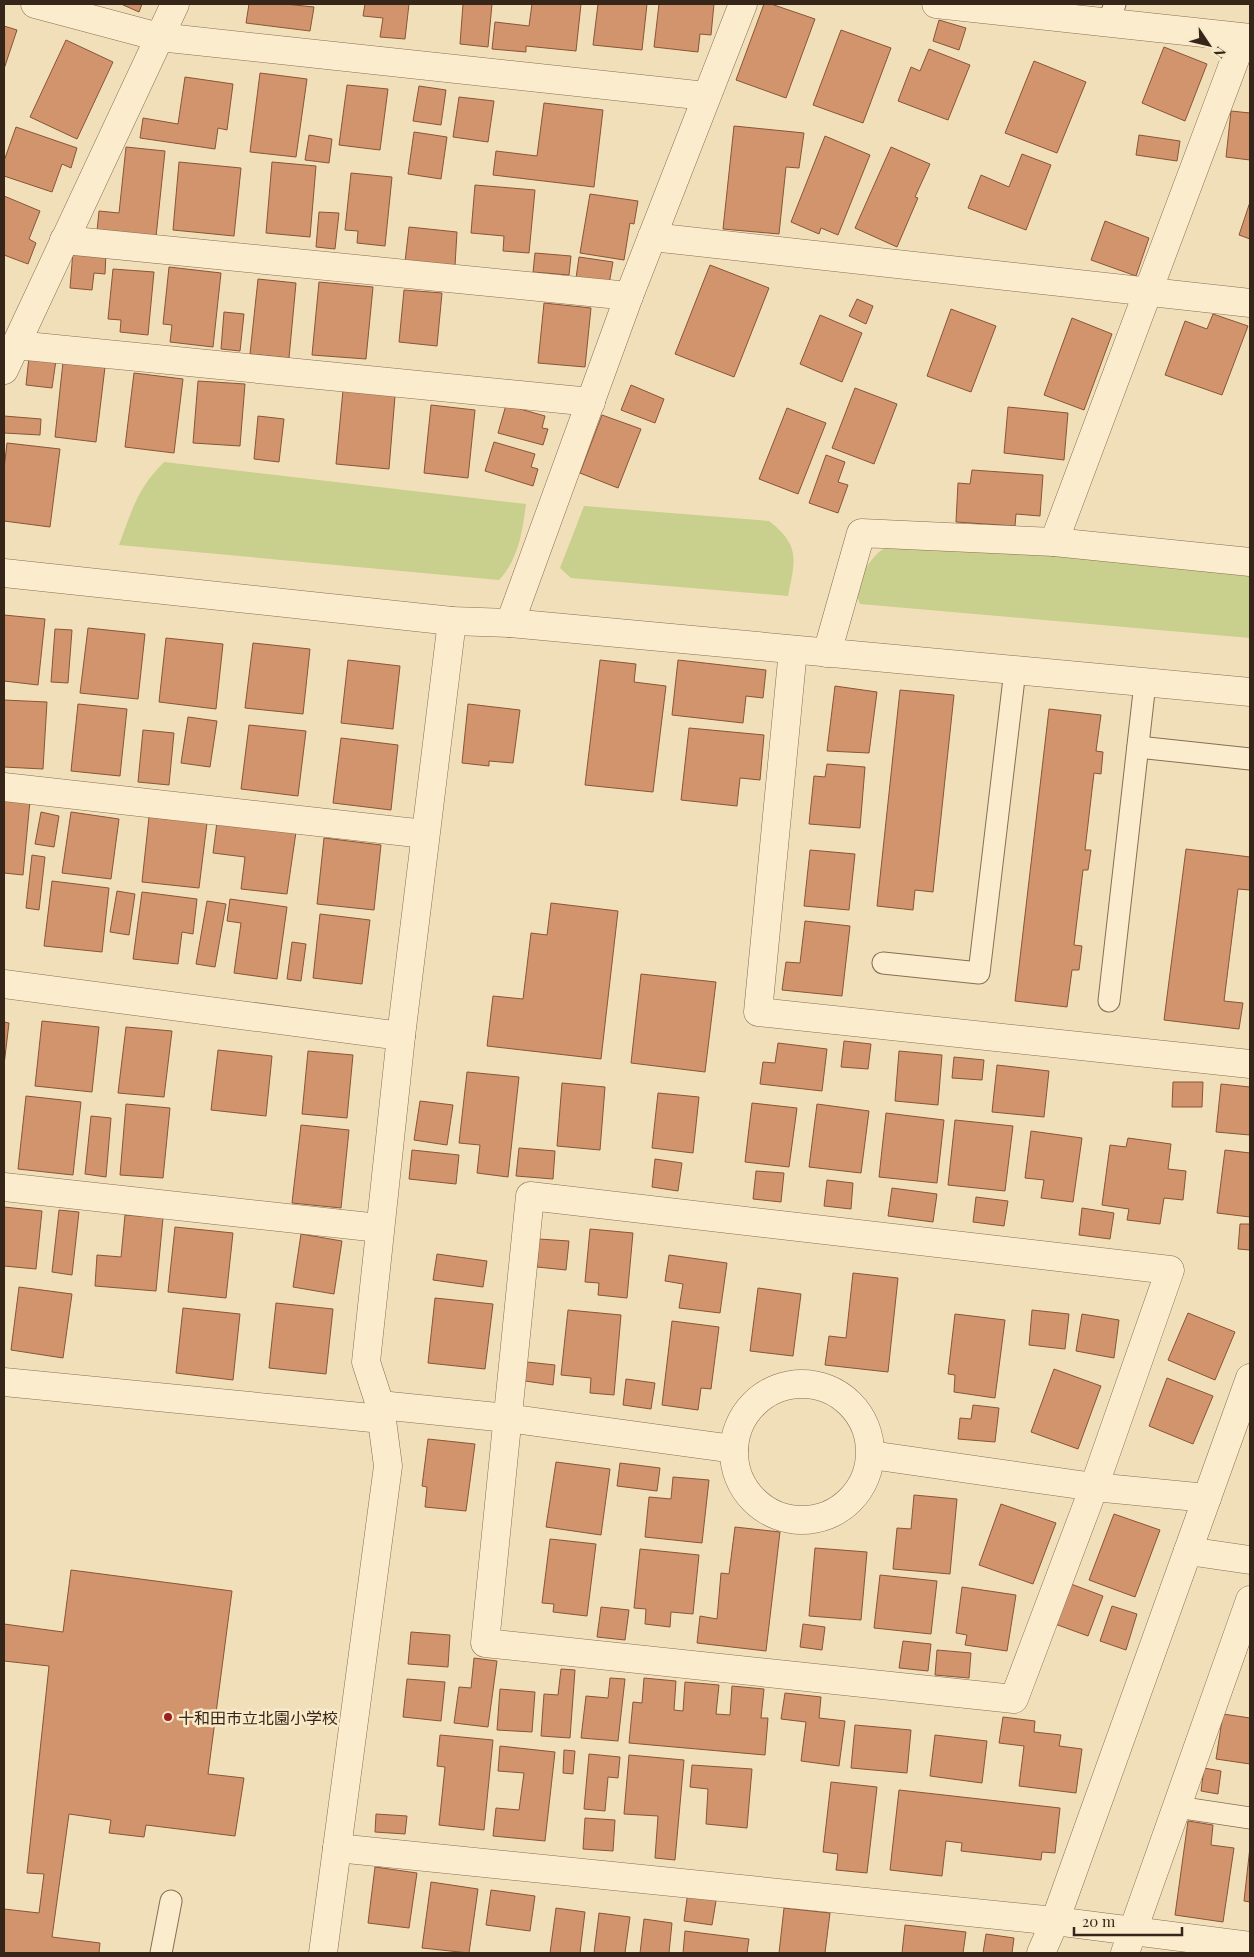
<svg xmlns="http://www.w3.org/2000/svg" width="1254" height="1957" font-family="'Playfair Display','Noto Sans JP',serif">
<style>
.green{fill:#c9cf8d}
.building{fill:#d2946c;stroke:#895537}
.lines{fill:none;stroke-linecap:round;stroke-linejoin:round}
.service-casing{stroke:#886e53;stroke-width:23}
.minor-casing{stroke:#886e53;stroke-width:29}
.service{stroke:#fbeccd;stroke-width:21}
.minor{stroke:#fbeccd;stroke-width:28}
.poi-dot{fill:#9b1f23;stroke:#f8e9c9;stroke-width:2}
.labels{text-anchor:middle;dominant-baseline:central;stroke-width:5;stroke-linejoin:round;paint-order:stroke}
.poi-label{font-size:16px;fill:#362619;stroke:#f8e9c9;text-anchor:start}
</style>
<rect width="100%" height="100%" fill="#f1dfb9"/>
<g class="green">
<path d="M164,462l362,42c-4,29 -7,54 -27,76l-380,-35c13,-35 18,-56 45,-83z"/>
<path d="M584,506l185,15c32,25 26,39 19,75l-217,-18 -11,-10z"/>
<path d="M897,543l353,28v67l-390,-34c-9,-18 6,-39 19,-52 5,-4 12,-6 18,-9z"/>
</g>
<g class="building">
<path d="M121,4h21l-3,8z"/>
<path d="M249,4h36l29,3 -4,24 -64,-8z"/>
<path d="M365,4h44l-4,35 -25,-2 3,-19 -20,-2z"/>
<path d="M463,4h29l-4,43 -28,-3z"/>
<path d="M532,4h49l-5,47 -50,-5v6l-34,-3 3,-27 34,4z"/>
<path d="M598,4h49l-5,46 -49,-5z"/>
<path d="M659,4h55l-3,31 -11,-1 -2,18 -44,-5z"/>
<path d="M764,4h7l44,15 -29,79 -50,-18z"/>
<path d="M939,20l27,8 -7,22 -26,-9z"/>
<path d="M4,26l13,4 -13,39z"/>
<path d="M841,30l50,18 -28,75 -50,-18z"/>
<path d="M66,40l47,22 -36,77 -47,-22z"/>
<path d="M1164,47l43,17 -22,57 -43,-18z"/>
<path d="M929,49l41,16 -22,55 -50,-19 13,-34 9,4z"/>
<path d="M1034,61l52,21 -29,71 -52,-20z"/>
<path d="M260,73l47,6 -11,78 -46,-5z"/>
<path d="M185,77l48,7 -6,46 -9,-2 -3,21 -75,-11 3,-20 35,6z"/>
<path d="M347,85l41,4 -8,61 -41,-5z"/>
<path d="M419,86l27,4 -5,35 -28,-4z"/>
<path d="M459,97l35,4 -6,41 -35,-5z"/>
<path d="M544,103l59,7 -9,77 -101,-12 3,-24 41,5z"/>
<path d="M1231,111l19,2v47l-24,-3z"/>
<path d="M734,126l70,7 -5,35 -13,-1 -7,67 -56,-5z"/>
<path d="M16,127l61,21 -6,20 -9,-4 -10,28 -48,-16v-15z"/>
<path d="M414,132l33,5 -6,42 -33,-5z"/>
<path d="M309,135l23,4 -3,24 -24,-3z"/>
<path d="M1139,135l41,6 -3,20 -41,-6z"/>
<path d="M825,136l45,19 -32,80 -17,-7 -2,6 -28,-12z"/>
<path d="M126,147l39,4 -9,86 -59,-6 2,-20 20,2z"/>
<path d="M891,147l39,17 -15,33 3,1 -21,49 -42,-19z"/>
<path d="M1022,154l29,11 -25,65 -58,-22 13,-33 28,12z"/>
<path d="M179,162l62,6 -7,68 -61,-6z"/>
<path d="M272,162l44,4 -6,71 -44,-4z"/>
<path d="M351,173l41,4 -7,69 -28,-3 1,-12 -13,-1z"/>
<path d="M475,185l60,5 -6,63 -26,-2 1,-15 -33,-3z"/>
<path d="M590,194l48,7 -4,23 -4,-1 -6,37 -44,-7z"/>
<path d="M4,196l36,15 -11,28 7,4 -8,21 -24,-9z"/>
<path d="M1250,202v37l-11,-4z"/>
<path d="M319,212l20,1 -4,36 -19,-2z"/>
<path d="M1105,221l44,17 -13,38 -45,-16z"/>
<path d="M409,227l48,5 -2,34 -50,-4z"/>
<path d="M73,251l33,2 -1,21 -11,-1 -2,17 -22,-2z"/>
<path d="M535,253l36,3 -2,19 -36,-3z"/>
<path d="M579,257l34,5 -4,22 -33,-6z"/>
<path d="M710,265l59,23 -35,89 -59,-23z"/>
<path d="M169,267l52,6 -8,74 -43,-5 2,-17 -9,-1z"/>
<path d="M113,269l41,3 -6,63 -28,-3 1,-12 -13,-1z"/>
<path d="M258,279l38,4 -7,75 -39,-4z"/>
<path d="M319,282l54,5 -7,72 -54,-4z"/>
<path d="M404,290l38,3 -5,53 -38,-4z"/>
<path d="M857,299l16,7 -7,18 -17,-8z"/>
<path d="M544,303l47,5 -6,59 -47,-4z"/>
<path d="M951,309l45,17 -25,66 -44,-16z"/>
<path d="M224,312l20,2 -4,37 -19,-2z"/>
<path d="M1213,314l35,12 -26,69 -57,-20 20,-54 22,8z"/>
<path d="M820,315l42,18 -20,49 -42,-18z"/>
<path d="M1072,318l40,16 -28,76 -40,-15z"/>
<path d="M29,357l27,3 -4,28 -26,-3z"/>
<path d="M63,362l42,5 -9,75 -41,-5z"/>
<path d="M134,373l49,6 -9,74 -49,-6z"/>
<path d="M198,381l47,3 -5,62 -47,-3z"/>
<path d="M631,385l33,14 -9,24 -34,-13z"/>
<path d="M855,388l42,16 -23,60 -42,-16z"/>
<path d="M343,390l52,6 -6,73 -53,-5z"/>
<path d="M431,405l44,5 -7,68 -44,-5z"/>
<path d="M506,405l39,11 -3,12 6,1 -5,16 -45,-12z"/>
<path d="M1008,407l60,6 -4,47 -60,-7z"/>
<path d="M787,408l39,15 -28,71 -39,-15z"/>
<path d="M602,415l39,14 -23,59 -38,-15z"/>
<path d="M4,416l37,3 -1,16 -36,-2z"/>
<path d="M258,416l26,3 -5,43 -25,-3z"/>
<path d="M494,442l41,12 -4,13 7,2 -5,17 -48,-15z"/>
<path d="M7,443l53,6 -10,78 -46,-6v-52z"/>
<path d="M826,455l19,7 -7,20 10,3 -10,28 -29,-10z"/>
<path d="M972,470l71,5 -3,41 -24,-2 -1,12 -59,-4 2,-39 12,1z"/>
<path d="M4,615l41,4 -7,66 -34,-4z"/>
<path d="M88,628l57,6 -7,65 -58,-6z"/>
<path d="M55,629l17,1 -4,53 -17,-1z"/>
<path d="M166,638l57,6 -7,65 -57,-7z"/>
<path d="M253,643l57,6 -7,65 -58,-6z"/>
<path d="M348,660l52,6 -7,63 -52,-6z"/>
<path d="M600,660l36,4 -2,18 32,4 -13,106 -68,-7z"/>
<path d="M678,660l88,10 -3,28 -17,-2 -3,27 -71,-8z"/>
<path d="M835,686l42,6 -8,61 -42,-2z"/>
<path d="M900,690l54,5 -21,197 -18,-2 -2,20 -36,-4z"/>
<path d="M4,700l43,2 -4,67 -39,-2z"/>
<path d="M78,704l49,5 -7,67 -49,-5z"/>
<path d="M468,704l52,6 -7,53 -24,-2v5l-27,-3z"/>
<path d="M1049,709l52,6 -5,36 7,1 -2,22 -7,-1 -9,77h6l-3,20h-5l-9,75 8,1 -3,24h-7l-5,37 -52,-6z"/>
<path d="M188,717l29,4 -7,46 -29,-4z"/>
<path d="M249,725l57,6 -8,65 -57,-7z"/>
<path d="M689,728l75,7 -4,45 -20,-2 -3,28 -56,-6z"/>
<path d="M143,730l31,3 -5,52 -31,-3z"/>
<path d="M341,738l57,7 -7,65 -58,-7z"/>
<path d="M827,764l38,3 -5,61 -51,-4 5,-48 11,1z"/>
<path d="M4,799l26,2 -7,74 -19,-2z"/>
<path d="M41,812l18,4 -5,31 -19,-3z"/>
<path d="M71,812l48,7 -8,60 -49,-6z"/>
<path d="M149,817l58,6 -8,65 -57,-6z"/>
<path d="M217,822l79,10 -9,62 -46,-5 4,-32 -32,-4z"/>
<path d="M324,838l57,7 -7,65 -57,-6z"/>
<path d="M1186,849l64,8v33l-12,-1 -14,112 19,2 -4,26 -75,-9z"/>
<path d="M810,850l45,4 -6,56 -45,-4z"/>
<path d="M32,855l13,2 -6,53 -13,-2z"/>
<path d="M52,881l57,7 -7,64 -58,-6z"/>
<path d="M117,891l18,3 -6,41 -19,-3z"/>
<path d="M142,892l55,7 -4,35 -11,-2 -4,32 -45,-5z"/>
<path d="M230,899l57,8 -10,72 -43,-6 7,-50 -14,-2z"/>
<path d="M207,901l19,3 -11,63 -19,-3z"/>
<path d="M551,903l67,8 -17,148 -114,-13 6,-50 30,3 8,-66 16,2z"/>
<path d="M320,914l50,6 -8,64 -49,-6z"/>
<path d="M805,921l45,5 -8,70 -60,-6 4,-28 14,1z"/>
<path d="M292,942l14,2 -5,37 -14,-2z"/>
<path d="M641,974l75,8 -11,90 -74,-9z"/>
<path d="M42,1021l57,6 -7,65 -57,-6z"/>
<path d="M4,1022l5,1 -5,42z"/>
<path d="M126,1027l46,4 -8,66 -46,-4z"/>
<path d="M844,1041l27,3 -3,25 -27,-2z"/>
<path d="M778,1043l49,6 -5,42 -62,-7 3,-22 12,1z"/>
<path d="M218,1050l54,6 -6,60 -55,-6z"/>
<path d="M308,1051l45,4 -6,63 -45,-4z"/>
<path d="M899,1051l43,4 -4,50 -43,-4z"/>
<path d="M954,1057l30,3 -2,20 -30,-2z"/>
<path d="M997,1065l52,6 -5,46 -52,-5z"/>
<path d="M467,1072l52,5 -11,100 -31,-4 3,-28 -21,-2z"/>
<path d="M1173,1082h30l-1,25h-30z"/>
<path d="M562,1083l43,4 -5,63 -43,-4z"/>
<path d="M1221,1084l29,3v48l-34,-3z"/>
<path d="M658,1093l41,4 -6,56 -41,-5z"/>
<path d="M26,1096l55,6 -8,73 -55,-6z"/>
<path d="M420,1101l33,4 -6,40 -33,-5z"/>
<path d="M752,1103l45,5 -8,59 -44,-5z"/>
<path d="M126,1104l44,4 -7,70 -43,-3z"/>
<path d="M817,1104l52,7 -8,62 -52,-6z"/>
<path d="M886,1113l58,7 -7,63 -58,-6z"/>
<path d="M91,1116l20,2 -5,59 -21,-3z"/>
<path d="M955,1120l58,6 -8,65 -57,-6z"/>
<path d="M301,1125l48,5 -8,78 -49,-5z"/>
<path d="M1031,1131l51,7 -9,64 -32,-4 3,-18 -19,-2z"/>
<path d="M1128,1138l43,6 -3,25 18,2 -3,29 -19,-2 -4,26 -33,-4 2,-11 -27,-4 8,-60 16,2z"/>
<path d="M519,1148l36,3 -2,28 -37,-3z"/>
<path d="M412,1150l47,5 -3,29 -47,-5z"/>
<path d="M1225,1150l25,3v64l-33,-4z"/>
<path d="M655,1159l27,4 -4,28 -26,-4z"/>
<path d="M756,1171l28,2 -3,29 -28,-3z"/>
<path d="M827,1180l26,3 -2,26 -27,-3z"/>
<path d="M892,1188l45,6 -4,28 -45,-6z"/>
<path d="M976,1197l32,4 -4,25 -31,-4z"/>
<path d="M4,1207l38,4 -6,58 -32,-3z"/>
<path d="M1082,1208l32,5 -4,26 -31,-4z"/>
<path d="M59,1210l20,2 -7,63 -20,-3z"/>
<path d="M125,1215l38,3 -7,73 -61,-5 2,-31 24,2z"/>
<path d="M1240,1224h10v26l-12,-1z"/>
<path d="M175,1227l58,6 -7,65 -58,-6z"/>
<path d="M590,1229l43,4 -6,65 -29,-3 1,-12 -14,-1z"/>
<path d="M301,1234l41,7 -8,53 -41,-7z"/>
<path d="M539,1239l30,2 -3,29 -29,-3z"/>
<path d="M437,1254l50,7 -4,26 -50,-7z"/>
<path d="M669,1255l58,8 -7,50 -41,-5 4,-24 -18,-3z"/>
<path d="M853,1273l45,5 -10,94 -63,-7 4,-29 17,2z"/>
<path d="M19,1287l53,7 -9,64 -52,-8z"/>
<path d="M758,1288l43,6 -8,62 -43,-5z"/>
<path d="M435,1298l58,6 -8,65 -57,-6z"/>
<path d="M276,1303l57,6 -7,65 -57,-6z"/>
<path d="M183,1308l57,6 -7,66 -57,-7z"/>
<path d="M568,1310l53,5 -7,80 -24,-2 1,-15 -30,-3z"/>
<path d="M1032,1310l37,4 -4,35 -36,-4z"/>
<path d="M1188,1313l47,19 -20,48 -47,-20z"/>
<path d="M955,1314l50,6 -10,78 -41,-6 1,-17 -7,-1z"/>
<path d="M1082,1314l37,6 -5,38 -38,-7z"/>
<path d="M672,1321l47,6 -8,62 -10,-1 -3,22 -36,-5z"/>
<path d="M527,1362l28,3 -2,20 -28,-4z"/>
<path d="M1054,1369l47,17 -23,63 -47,-17z"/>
<path d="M1167,1378l46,18 -20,48 -44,-18z"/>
<path d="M626,1379l29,4 -4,26 -28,-4z"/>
<path d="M973,1405l26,3 -4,34 -37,-3 2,-21 11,1z"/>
<path d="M428,1439l47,5 -9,67 -41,-4 2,-20 -5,-1z"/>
<path d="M556,1462l54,7 -9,66 -55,-8z"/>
<path d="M620,1463l40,5 -3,23 -40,-5z"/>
<path d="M673,1477l36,3 -7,63 -57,-6 4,-40 22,2z"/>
<path d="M914,1495l43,4 -7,75 -57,-5 4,-41 14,1z"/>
<path d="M1001,1504l55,19 -23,61 -54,-19z"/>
<path d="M1114,1514l46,16 -25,67 -46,-17z"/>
<path d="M735,1527l45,5 -14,119 -69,-8 3,-27 17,3 4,-46 8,1z"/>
<path d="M550,1539l46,5 -9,72 -34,-4 1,-8 -12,-1z"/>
<path d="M815,1548l52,4 -6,68 -52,-4z"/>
<path d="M640,1549l59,6 -6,59 -22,-2 -1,15 -25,-3 1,-15 -12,-1z"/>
<path d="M71,1570l161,21 -24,183 36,4 -9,58 -89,-11 -2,12 -35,-4 2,-13 -42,-6 -17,123 48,6 -1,10h-95v-44l35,4 5,-39 -17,-1 22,-207 -45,-5v-37l59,8z"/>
<path d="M880,1575l57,6 -6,53 -57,-6z"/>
<path d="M1071,1584l32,12 -15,40 -33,-12z"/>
<path d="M962,1587l54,8 -9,56 -42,-6 2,-10 -11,-2z"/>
<path d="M1112,1606l25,8 -11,36 -26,-9z"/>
<path d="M601,1607l28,3 -4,30 -28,-3z"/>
<path d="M803,1624l22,3 -3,23 -22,-3z"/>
<path d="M411,1632l39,3 -2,32 -40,-3z"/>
<path d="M903,1641l28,3 -3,27 -29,-3z"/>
<path d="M937,1650l34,3 -2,25 -34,-3z"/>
<path d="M474,1658l23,3 -9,66 -34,-4 5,-36 12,1z"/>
<path d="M561,1669l14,1 -5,68 -29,-2 3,-42 14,1z"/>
<path d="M610,1678l15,1 -7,62 -37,-3 5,-42 22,2z"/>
<path d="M644,1678l32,3 -2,29 9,1 2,-29 34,3 -3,29 14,1 2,-29 32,3 -3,29h7l-3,37 -136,-12 4,-41 9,1z"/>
<path d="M407,1679l38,3 -4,39 -38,-4z"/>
<path d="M500,1689l35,3 -3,40 -35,-2z"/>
<path d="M785,1693l36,4 -2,21 26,3 -6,45 -38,-5 5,-39 -25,-3z"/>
<path d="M1223,1714l27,4v46l-34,-5z"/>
<path d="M1003,1717l32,4 -1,11 27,3 -2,11 23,3 -6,44 -57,-7 5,-40 -25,-3z"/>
<path d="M855,1725l56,5 -4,43 -56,-5z"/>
<path d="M440,1735l53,5 -9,90 -45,-5 6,-58 -8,-1z"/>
<path d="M935,1735l52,6 -5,42 -52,-7z"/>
<path d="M500,1746l55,6 -10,89 -52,-5 3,-28 23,2 5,-37 -26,-2z"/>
<path d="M564,1750l11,1 -2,23 -10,-1z"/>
<path d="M589,1754l31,3 -2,21 -10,-1 -3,34 -21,-2z"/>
<path d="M629,1755l55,5 -9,100 -20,-2 3,-42 -34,-2z"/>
<path d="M692,1765l60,4 -5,59 -41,-4 2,-35 -18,-2z"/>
<path d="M1204,1768l17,3 -3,23 -17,-3z"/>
<path d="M831,1782l46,5 -10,86 -31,-3 2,-16 -15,-2z"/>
<path d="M899,1790l161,18 -5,45 -13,-1 -1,8 -80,-9 1,-8 -16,-2 -4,35 -52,-6z"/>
<path d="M376,1814l31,2 -2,18 -30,-2z"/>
<path d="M585,1818l30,2 -2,31 -30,-2z"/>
<path d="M1188,1821l25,4 -2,20 23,3 -11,74 -48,-7z"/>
<path d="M1250,1847v55l-6,-1z"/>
<path d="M375,1867l42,6 -8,55 -41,-5z"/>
<path d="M431,1882l47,7 -9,64 -47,-5z"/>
<path d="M491,1890l44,6 -5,35 -44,-6z"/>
<path d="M688,1891l29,4 -5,30 -28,-4z"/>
<path d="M556,1908l29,4 -5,41h-30z"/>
<path d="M784,1908l46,5 -5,40h-46z"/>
<path d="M599,1913l31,4 -5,36h-31z"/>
<path d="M644,1919l28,4 -3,30h-29z"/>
<path d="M905,1925l61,7 -3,21h-61z"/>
<path d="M685,1931l64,8 -2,14h-64z"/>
<path d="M986,1934l28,4 -2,15h-29z"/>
</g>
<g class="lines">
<g class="service-casing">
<g id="service">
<path d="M1108,23l7,-19"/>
<path d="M1138,747l112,12"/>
<path d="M883,963l96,10 36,-303"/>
<path d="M1109,1001l36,-318"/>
<path d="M1177,1807l73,11"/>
<path d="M161,1953l10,-52"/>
</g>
</g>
<g class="minor-casing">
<g id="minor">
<path d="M35,4l124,33 547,59"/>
<path d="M936,4l314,34"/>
<path d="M652,237l598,66"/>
<path d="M64,240l565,56"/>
<path d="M16,345l575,57"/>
<path d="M4,370l171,-366"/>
<path d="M1054,542l189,-504"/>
<path d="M4,573l448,48 58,2 740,69"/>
<path d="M510,623l119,-327 114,-292"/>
<path d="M793,650l-35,362 492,52"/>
<path d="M827,653l34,-120 193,9 196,20"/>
<path d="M4,787l421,47"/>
<path d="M4,984l397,52"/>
<path d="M4,1187l375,41"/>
<path d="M530,1196l640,74 -76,217 -80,212 -529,-56z"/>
<path d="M4,1382l378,37"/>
<circle cx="802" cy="1452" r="68"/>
<path d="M380,1405l127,13 227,31"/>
<path d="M871,1455l223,32 113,11"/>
<path d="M1188,1551l62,9"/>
<path d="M337,1848l718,73 195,25"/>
<path d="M323,1953l65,-487 -8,-61 -14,-43 35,-326 51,-415"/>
<path d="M1041,1953l14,-32 195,-543"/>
<path d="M1125,1953l125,-353"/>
</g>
</g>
<use href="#service" class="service"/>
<use href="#minor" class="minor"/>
</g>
<circle class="poi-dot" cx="168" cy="1717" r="5"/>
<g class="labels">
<g class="poi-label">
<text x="178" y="1717">十和田市立北園小学校</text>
</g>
</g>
<rect width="1254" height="1957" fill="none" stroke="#362619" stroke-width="10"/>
<g transform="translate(1209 45) rotate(125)" stroke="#f8e9c9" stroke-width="4" paint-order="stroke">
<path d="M0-4L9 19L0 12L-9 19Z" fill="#362619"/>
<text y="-8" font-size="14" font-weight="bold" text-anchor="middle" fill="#362619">N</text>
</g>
<path d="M1074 1927v8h108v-8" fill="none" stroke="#362619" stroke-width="2.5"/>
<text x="1082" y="1927" font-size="15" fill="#362619" stroke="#f8e9c9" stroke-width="4" paint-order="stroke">20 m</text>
</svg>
